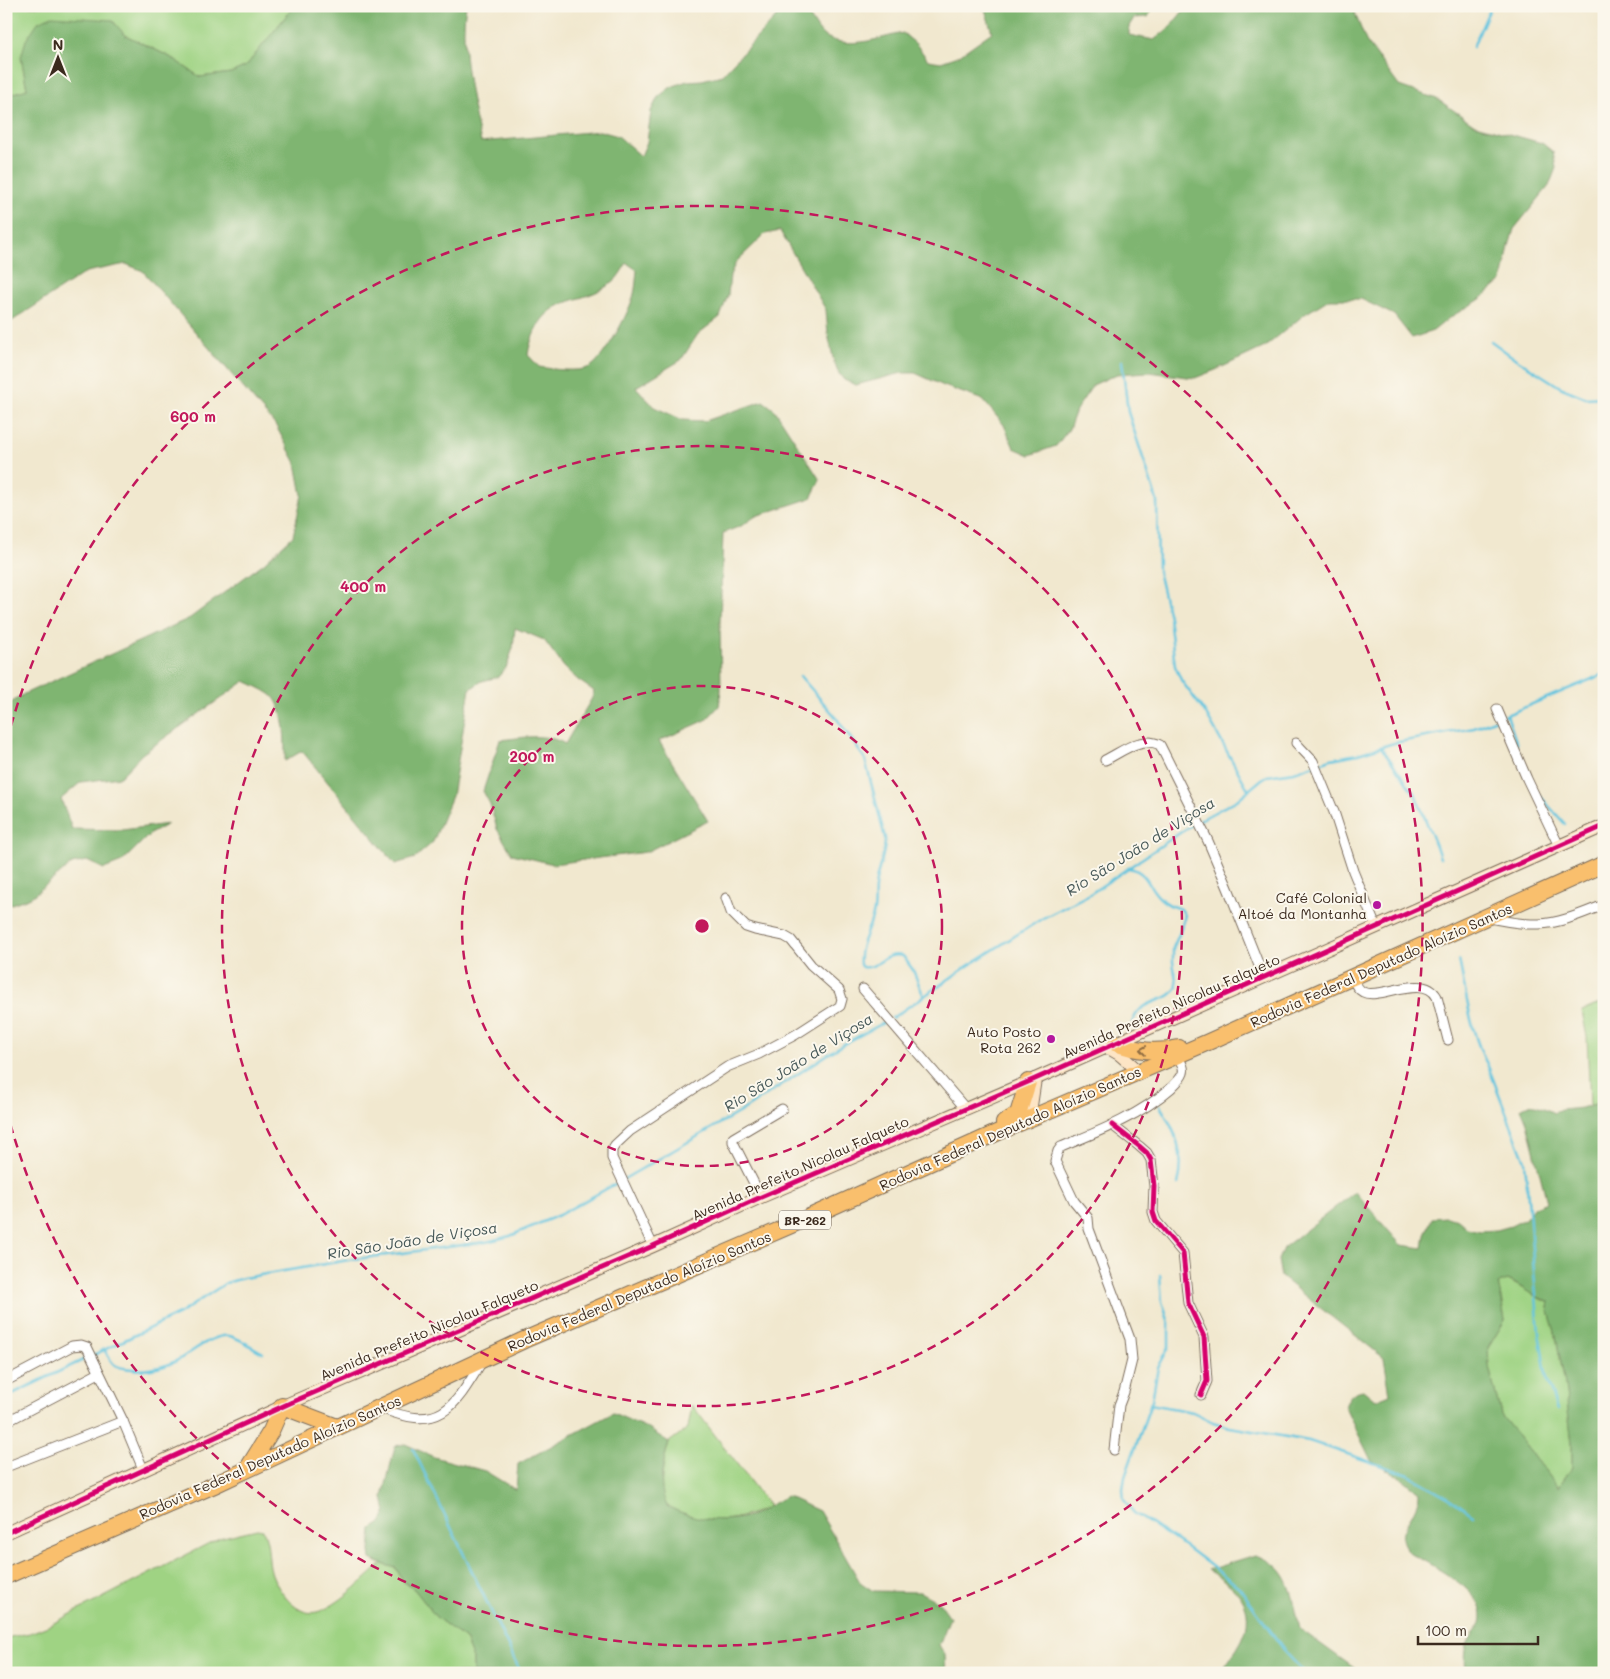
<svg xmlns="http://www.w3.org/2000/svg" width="1610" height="1679" font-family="Mali,sans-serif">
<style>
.green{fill:#9fd383;stroke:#6d7e50}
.forest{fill:#7fb571;stroke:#5d7048;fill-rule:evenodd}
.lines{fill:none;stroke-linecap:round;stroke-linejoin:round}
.stream{stroke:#61c4df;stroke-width:2.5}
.street-casing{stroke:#7b6c5c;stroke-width:11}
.secondary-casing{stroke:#7b6c5c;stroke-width:14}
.highway-casing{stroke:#7b6c5c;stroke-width:18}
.street{stroke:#fff;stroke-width:9}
.secondary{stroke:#fde5c5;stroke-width:12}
.highway{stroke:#f9bf6d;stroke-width:16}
.cycleway-casing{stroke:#fbf7ec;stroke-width:8}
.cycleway{stroke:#d6006c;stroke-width:5}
.oneway{stroke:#906d42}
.ring{fill:none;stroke:#c2185b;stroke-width:2.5;stroke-dasharray:9 6}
.poi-dot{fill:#b5179e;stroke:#fbf7ec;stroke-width:2}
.labels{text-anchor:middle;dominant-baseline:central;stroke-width:4;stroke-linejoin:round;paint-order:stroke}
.shield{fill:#fbf7ec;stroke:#75685c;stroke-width:1}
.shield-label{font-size:12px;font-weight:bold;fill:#3b2a1e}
.poi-label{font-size:14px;fill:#3b2a1e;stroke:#fbf7ec;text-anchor:end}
.street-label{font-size:14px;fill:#3b2a1e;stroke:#fbf7ec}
.water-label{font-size:15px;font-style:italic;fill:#465858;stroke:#fbf7ec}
.centre{fill:#c2185b;stroke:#fbf7ec;stroke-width:2.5}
.ring-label{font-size:15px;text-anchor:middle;font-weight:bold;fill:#c2185b;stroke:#fbf7ec;stroke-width:4;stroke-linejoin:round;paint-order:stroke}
</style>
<rect width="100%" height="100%" fill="#fbf7ec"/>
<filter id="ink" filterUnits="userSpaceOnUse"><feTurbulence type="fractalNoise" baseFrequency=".02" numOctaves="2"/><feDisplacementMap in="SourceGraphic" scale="10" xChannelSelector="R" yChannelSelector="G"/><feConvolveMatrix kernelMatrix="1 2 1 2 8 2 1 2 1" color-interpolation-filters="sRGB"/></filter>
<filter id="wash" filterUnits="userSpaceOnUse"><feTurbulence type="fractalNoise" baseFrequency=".0096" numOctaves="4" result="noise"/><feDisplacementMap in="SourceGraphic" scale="20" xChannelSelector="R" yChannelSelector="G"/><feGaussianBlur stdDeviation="1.12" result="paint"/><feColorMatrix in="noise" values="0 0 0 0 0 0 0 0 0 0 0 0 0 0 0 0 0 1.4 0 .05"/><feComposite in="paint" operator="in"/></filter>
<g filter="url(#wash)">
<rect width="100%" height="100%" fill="#f1e8cf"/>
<g class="green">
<path d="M6,6h288l-48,60 -15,7 -31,4 -30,-20 -45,-22 -13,-15 -91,37 6,32 -21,7z"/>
<path d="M1604,1002v73l-5,28 -9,3 -3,-69 -5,-26z"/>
<path d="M1508,1280l34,20 7,1 -1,7 7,24 10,52 7,60v23l-14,20 -57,-72 -12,-48 -1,-19 17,-28 -7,-37z"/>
<path d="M692,1405l77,101 -1,1c-36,17 -65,18 -101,-1l-5,-10 -1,-11 3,-24 5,-19 19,-14z"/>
<path d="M257,1529l6,1c8,16 3,33 11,49 7,15 24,38 43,33 20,-5 49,-34 65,-48l14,4 7,13 12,9 21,27 29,22 8,20v14h-467v-35l24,-5 18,-7 171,-88z"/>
</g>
<g class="forest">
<path d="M294,6h172c-7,39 6,98 15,136l119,-11 18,5 23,20 6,-14 4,-31 7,-14 13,-10 16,-6 15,-1 20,-5 55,-59 14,-5 16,2c5,6 11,18 16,22 24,16 55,3 80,-2l13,11 12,16 13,2 17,-6 34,-24 -8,-26h171l-7,11 -14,1 -5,8v9l25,5 15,-12 15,-18 6,-4h75c14,6 25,1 39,0 16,0 32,0 48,0l14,35 33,45 38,13 38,26 67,18 11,9 3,16 -7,18 -35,43 -5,17 -7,35 -23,19 -30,18 -16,13 -21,7 -18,-23 -33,-16h-32l-24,15 -40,33 -47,22 -23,9 -46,-6 -32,2 -24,11 -17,25 -7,19 -13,17 -26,9 -16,-7 -10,-23 -21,-25 -39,-14 -29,-13h-13l-46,12 -12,-5 -6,-8 -4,-10 -6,-28 -2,-24 -46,-79 -15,3 -29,28 -6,13 -2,20 -8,22 -22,17 -17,26 -45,27 18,20 29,13 22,1 58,-20 12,9 45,70 -9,18 -55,18 -15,10 -18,7 -3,89 1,69 -2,15 -13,14 -47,21 49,80 -62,31 -93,12 -41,-10 -15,-25 -7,-25 -7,-13 17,-51c21,-2 45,-8 65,4l27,-46 2,-7 -16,-11 -14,-13 -20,-27 -29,-12 -2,20 -7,20 -8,9 -16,4 -12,8 -18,107 -19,46 -18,16 -20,6 -93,-113 -17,10c0,-18 1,-56 -15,-67 -7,-5 -17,-9 -25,-13l-103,73 -22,23 -39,5 -20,17 11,30 50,1 46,-6 -18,10 -28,28 -18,7 -17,-8 -15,3 -41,33 -25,9v-200l18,-12 166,-76 74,-55 29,-27 9,-41 -6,-32 -20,-37 -133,-155 -17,-7 -40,8 -80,53v-229l21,-7 -6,-32 5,-17 12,-18 14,-6 60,4 13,15 45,22 30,20 31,-4 15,-7zM627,263l10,7c-1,8 -1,16 -3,24 -4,17 -29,64 -44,73 -12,6 -38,2 -51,0l-11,-12c1,-9 4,-17 8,-26 18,-34 47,-25 74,-45 8,-5 12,-14 17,-21z"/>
<path d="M1604,1075v598h-138c-1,-10 -2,-26 4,-34 3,-6 9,-10 11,-16 9,-33 -54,-58 -75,-73 -1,-4 -4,-9 -4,-12 1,-16 18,-29 17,-46l-17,-14 -31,-18 -26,-53c4,-11 7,-15 18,-17l12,10 15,-6 -6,-36 -103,-81 -3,-17 5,-12 72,-56 46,53 22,3 2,-13 7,-17 14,-1 12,3 9,8 13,3 17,-1 14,-4 14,-7 9,-12 13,-5 -20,-79 -6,-15c11,-8 22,0 33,5l7,-3 20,-2 18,-5zM1508,1280c14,6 25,18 41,21l-1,7 7,24 10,52 7,60v23l-14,20 -57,-72 -12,-48 -1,-19 17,-28 -7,-37z"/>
<path d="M613,1413l34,15 22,14c-6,21 -12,43 -2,64 25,13 54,18 83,10 13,-5 24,-14 37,-20l32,15 41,71 13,9 47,1 20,11 10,14 -11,28 6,10 1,18h-473v-14l-8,-20 -29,-22 -21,-27 -12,-9 -7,-13 -17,-5 -8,-4 -1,-8 2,-22 9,-6 5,-10 -3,-16 12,-51 10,-2 29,13 51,14 31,19 2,-26z"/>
<path d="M1255,1555c38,11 37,42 45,74l61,44h-140c6,-11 15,-21 21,-33 16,-34 -6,-54 -34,-70z"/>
</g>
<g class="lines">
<g class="stream">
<path d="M1473,47l18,-41"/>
<path d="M1491,341l19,14 50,32 26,11 18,-1"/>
<path d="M1122,361l6,51 29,89 1,70 11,46 6,49 6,14 25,34 43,77"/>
<path d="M800,676l35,40 30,43 20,79c1,18 -9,32 -10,50 -1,9 1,18 -2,27 -5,18 -15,30 -13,50l2,2c16,3 22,-16 41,-11l10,14 11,27"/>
<path d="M1507,715l10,29"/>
<path d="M1504,716l100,-42"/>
<path d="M1381,747l35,49 20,50 4,12"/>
<path d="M1539,795l26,29"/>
<path d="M1200,820l37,-20 25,-21 5,-3 27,-4 37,-13 27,-5 36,-11 80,-15 25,-10"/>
<path d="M1129,868c19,4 18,18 31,30 6,6 13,9 21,11l4,6 -5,17 -7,16v14l4,24c-6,16 -29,13 -39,26 -3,3 -4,7 -6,11"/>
<path d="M1459,960c8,36 11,73 29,106l37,95 14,172 8,46 10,31"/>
<path d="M892,1018l76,-52 75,-48 47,-24 106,-72"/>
<path d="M1160,1106c15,24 26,49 18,78"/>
<path d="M624,1179l116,-67 102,-67 45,-24"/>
<path d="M1160,1275l2,27 7,21v24l-11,21 -6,32 -27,77 -2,12 1,11 10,13 52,34 53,40 48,67 18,19"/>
<path d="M104,1349c9,17 10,19 29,20 14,2 28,-1 41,-7 16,-7 37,-28 55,-26 9,1 26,13 34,17"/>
<path d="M6,1397l173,-83 47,-31 17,-5 106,-18 137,-18 24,-6 49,-21 60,-33"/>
<path d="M1150,1404l43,8 20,10 17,5 79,14 100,34 42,24 22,16"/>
<path d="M413,1449l108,224"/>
</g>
</g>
</g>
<g filter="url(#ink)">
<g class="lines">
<g class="street-casing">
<g id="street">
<path d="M1497,709l30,70 32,67"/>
<path d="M1296,743l17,18 21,51 19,59 23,56"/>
<path d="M1105,760c17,-8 36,-25 55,-15l48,96 20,47 36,90"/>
<path d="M1489,918c16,3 34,7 50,6 23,-1 44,-11 65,-19"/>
<path d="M1352,977c3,6 5,12 11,15 16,9 60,-20 74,5l11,43"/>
<path d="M863,989l102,119"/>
<path d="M1112,1125l27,21 8,7 4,7 3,26 -1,26 3,9 27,32 5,50 16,34 3,44 -6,14"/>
<path d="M761,1197l-28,-55v-4l49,-29"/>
<path d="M653,1246l-41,-88v-8l3,-5 15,-14 97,-64 32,-13 36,-19 45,-29 2,-7 -3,-9 -28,-25 -20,-25 -7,-4 -29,-6 -9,-3 -15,-15 -5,-14"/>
<path d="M6,1381l66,-35 9,-1 6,2 36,74 20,48"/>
<path d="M381,1408c58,24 72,2 100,-45"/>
<path d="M6,1422l93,-49"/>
<path d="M1114,1450l5,-45 5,-13 8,-32 -2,-21 -41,-110 -1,-11 -14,-17 -19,-40 3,-10 3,-4c39,-16 78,-31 110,-59 4,-4 10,-9 12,-15 2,-6 -3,-12 -6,-18"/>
<path d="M6,1467l117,-46"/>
</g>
</g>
<g class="secondary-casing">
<g id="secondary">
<path d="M1107,1047l12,7 21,18"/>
<path d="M1029,1119l6,-40"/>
<path d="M6,1533l284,-130 363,-157 108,-49 274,-118 569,-253"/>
</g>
</g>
<g class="highway-casing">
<g id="highway">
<path d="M1115,1043c22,8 41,10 64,5"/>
<path d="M1004,1123l14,-9 10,-32"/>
<path d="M248,1468l23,-37 11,-25 55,21"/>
<path d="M6,1576l206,-90 312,-146 272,-117 207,-93 203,-87 398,-179"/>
</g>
</g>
<use href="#street" class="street"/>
<use href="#secondary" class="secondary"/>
<use href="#highway" class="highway"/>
<g class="cycleway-casing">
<g id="cycleway">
<path d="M1112,1125l27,21 8,7 4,7 3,26 -1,26 3,9 27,32 5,50 16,34 3,44 -6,14"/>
<path d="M6,1533l284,-130 363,-157 108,-49 274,-118 569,-253"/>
</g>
</g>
<use href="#cycleway" class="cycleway"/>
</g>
<defs><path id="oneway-chevron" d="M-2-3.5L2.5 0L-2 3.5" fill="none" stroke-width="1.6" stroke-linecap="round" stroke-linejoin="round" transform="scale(1.25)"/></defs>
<use class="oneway" href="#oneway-chevron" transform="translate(1143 1050) rotate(-172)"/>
</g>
<g class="ring">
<circle cx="702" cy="926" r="240"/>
<circle cx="702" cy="926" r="480"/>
<path d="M7 740A720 720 0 1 1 7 1112"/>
</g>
<g class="poi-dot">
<circle cx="1377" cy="905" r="5"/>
<circle cx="1051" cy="1039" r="5"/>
</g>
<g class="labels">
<rect class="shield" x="779" y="1210.5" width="52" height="19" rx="4"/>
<g class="shield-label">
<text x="805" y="1220">BR-262</text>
</g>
<g class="poi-label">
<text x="1367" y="897">Café Colonial<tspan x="1367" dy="16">Altoé da Montanha</tspan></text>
<text x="1041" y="1031">Auto Posto<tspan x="1041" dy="16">Rota 262</tspan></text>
</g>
<g class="street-label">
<text transform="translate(1381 965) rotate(-24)">Rodovia Federal Deputado Aloízio Santos</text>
<text transform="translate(1171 1006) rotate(-24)">Avenida Prefeito Nicolau Falqueto</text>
<text transform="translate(1010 1128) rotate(-24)">Rodovia Federal Deputado Aloízio Santos</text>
<text transform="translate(800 1168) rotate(-24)">Avenida Prefeito Nicolau Falqueto</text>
<text transform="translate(639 1291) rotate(-23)">Rodovia Federal Deputado Aloízio Santos</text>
<text transform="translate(429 1330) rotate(-23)">Avenida Prefeito Nicolau Falqueto</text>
<text transform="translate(270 1457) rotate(-24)">Rodovia Federal Deputado Aloízio Santos</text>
</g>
<g class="water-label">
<text transform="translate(1140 846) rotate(-32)">Rio São João de Viçosa</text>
<text transform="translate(798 1062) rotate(-32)">Rio São João de Viçosa</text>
<text transform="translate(412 1240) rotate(-9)">Rio São João de Viçosa</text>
</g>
</g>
<circle cx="702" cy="926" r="8" class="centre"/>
<g class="ring-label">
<text x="193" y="422">600 m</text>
<text x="363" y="592">400 m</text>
<text x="532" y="762">200 m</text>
</g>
<rect width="1610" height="1679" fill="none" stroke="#fbf7ec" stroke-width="25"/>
<g transform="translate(58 58)" stroke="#fbf7ec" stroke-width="4" paint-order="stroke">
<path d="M0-4L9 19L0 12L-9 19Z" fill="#3b2a1e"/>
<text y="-8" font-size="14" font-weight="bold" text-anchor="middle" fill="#3b2a1e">N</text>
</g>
<path d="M1418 1636v8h120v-8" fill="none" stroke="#3b2a1e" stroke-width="2.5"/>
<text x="1425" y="1636" font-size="15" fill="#3b2a1e" stroke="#fbf7ec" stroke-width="4" paint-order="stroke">100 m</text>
</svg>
